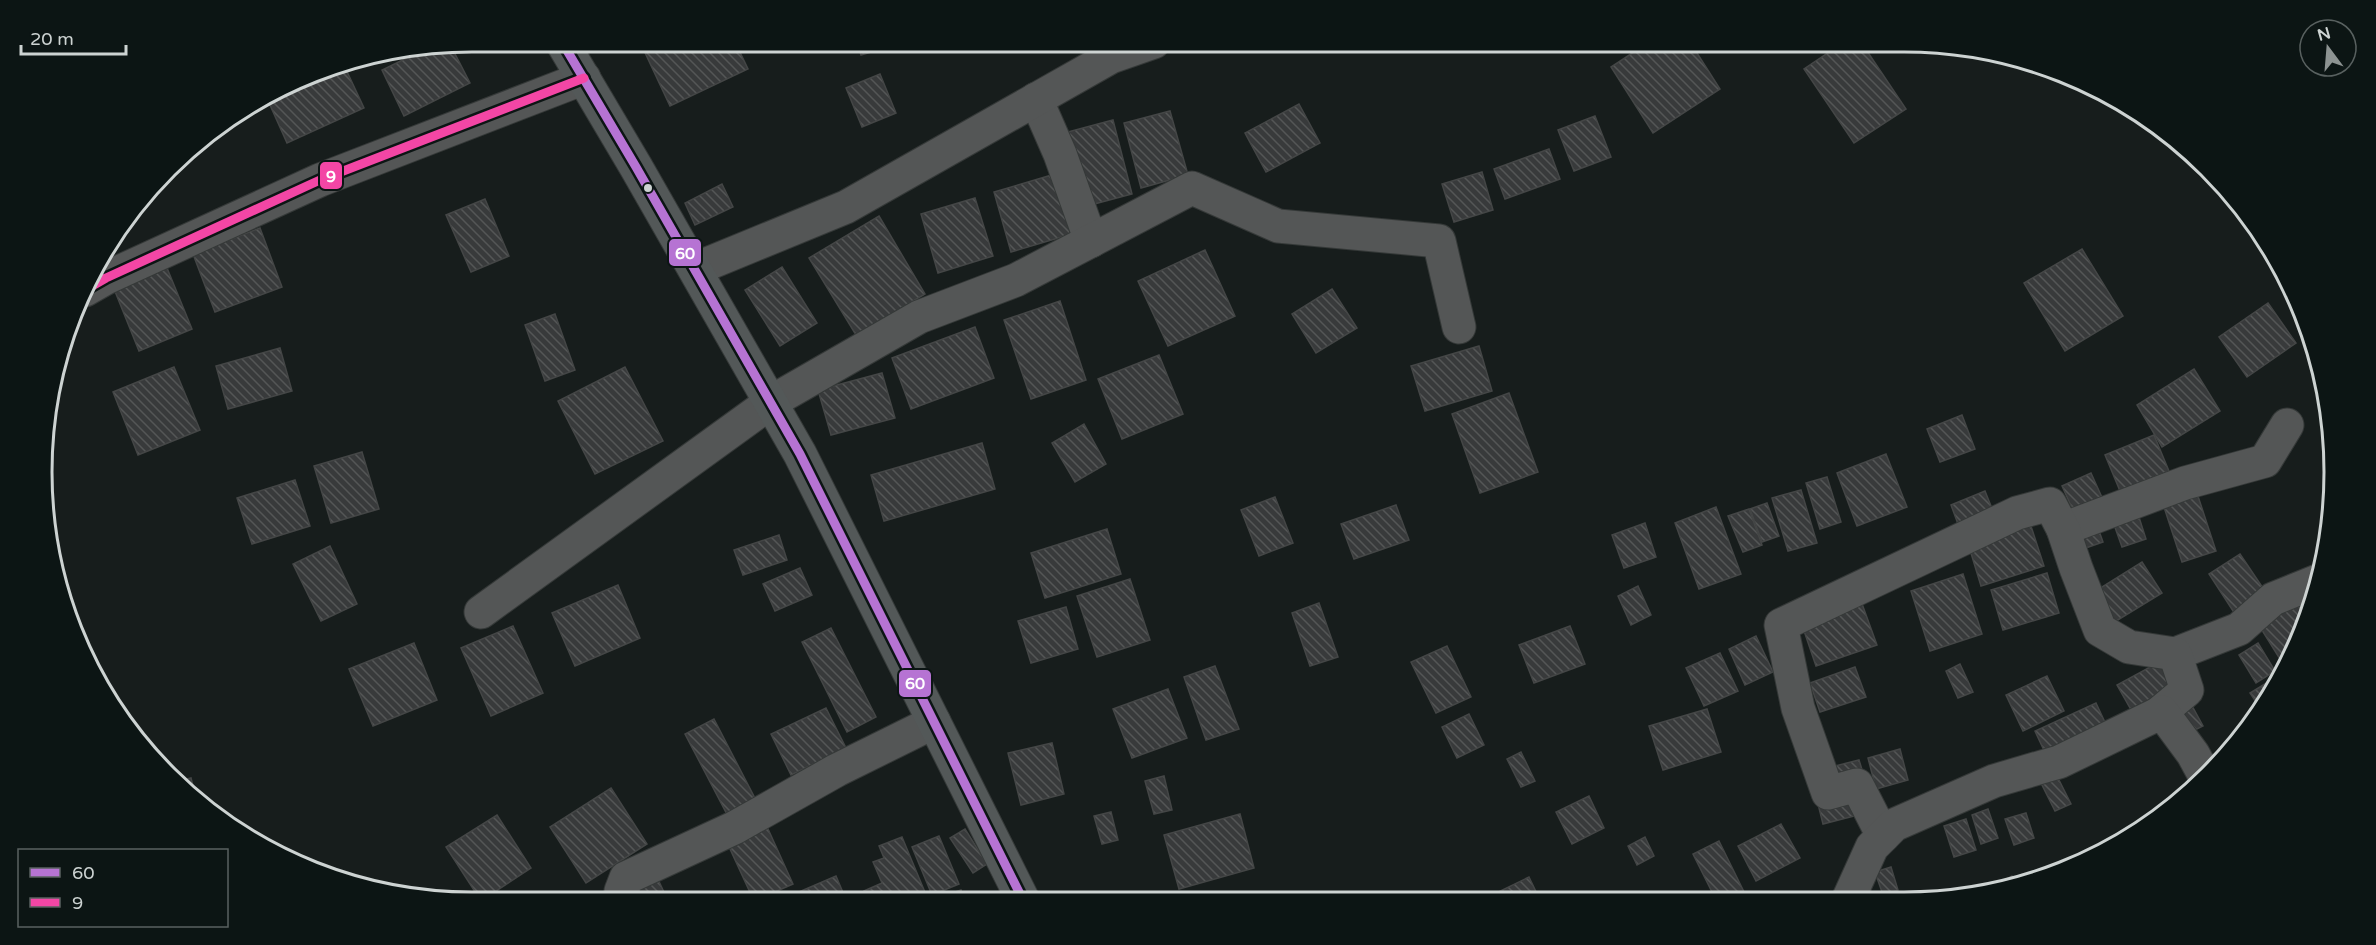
<svg xmlns="http://www.w3.org/2000/svg" width="2376" height="945" font-family="'Varela Round',sans-serif">
<style>
.building{fill:url(#building-back-hatch);stroke:#444646;stroke-width:1.5}
.lines{fill:none;stroke-linecap:round;stroke-linejoin:round}
.minor-casing{stroke:#353938;stroke-width:35}
.major-casing{stroke:#353938;stroke-width:35}
.minor{stroke:#545656;stroke-width:33}
.major{stroke:#535858;stroke-width:33}
.bus-1-casing{stroke:#0c1514;stroke-width:14}
.bus-2-casing{stroke:#0c1514;stroke-width:14}
.bus-1{stroke:#b673d3;stroke-width:9}
.bus-2{stroke:#f346a5;stroke-width:9}
.bus-dot{fill:#cdd3d2;stroke:#0c1514;stroke-width:2}
.rim{fill:none;stroke:#cdd3d2;stroke-width:3}
.line-badge{stroke:#0c1514;stroke-width:2}
.badge-label{font-size:16px;text-anchor:middle;font-weight:bold;fill:#fff}
</style>
<defs>
<pattern id="building-back-hatch" width="6" height="6" patternUnits="userSpaceOnUse" patternTransform="scale(1.5)"><rect width="6" height="6" fill="#383a3b"/><path d="M-1 5l2 2M0 0l6 6M5-1l2 2" fill="none" stroke="#545656"/></pattern>
</defs>
<rect width="100%" height="100%" fill="#171d1c"/>
<g class="building">
<path d="M640,42h95l13,27 -78,37z"/>
<path d="M857,42h48l-44,13z"/>
<path d="M1649,42h41l30,47 -67,44 -42,-66z"/>
<path d="M1844,42h17l45,67 -52,34 -50,-74z"/>
<path d="M451,46l19,37 -66,33 -22,-46 41,-20z"/>
<path d="M343,63l21,45 -77,35 -21,-47 68,-31z"/>
<path d="M880,74l16,39 -34,14 -16,-39z"/>
<path d="M1299,104l21,39 -54,29 -21,-39z"/>
<path d="M1170,111l18,64 -47,13 -17,-65z"/>
<path d="M1595,116l16,41 -37,14 -16,-41z"/>
<path d="M1113,120l19,74 -49,13 -19,-74z"/>
<path d="M1549,149l11,30 -55,20 -11,-30z"/>
<path d="M1482,172l11,38 -39,12 -12,-38z"/>
<path d="M1055,174l17,60 -61,18 -17,-60z"/>
<path d="M722,184l11,23 -38,18 -10,-22z"/>
<path d="M975,198l18,58 -55,17 -17,-59z"/>
<path d="M485,199l24,57 -38,16 -25,-57z"/>
<path d="M879,216l46,78 -69,41 -47,-77z"/>
<path d="M260,228l22,59 -67,25 -22,-58z"/>
<path d="M2082,249l41,67 -58,35 -41,-68z"/>
<path d="M1205,250l30,66 -67,30 -30,-65z"/>
<path d="M165,263l27,66 -53,22 -27,-67z"/>
<path d="M782,267l35,56 -37,23 -35,-56z"/>
<path d="M1332,289l25,39 -41,25 -24,-39z"/>
<path d="M1060,301l26,79 -55,19 -27,-79z"/>
<path d="M2268,303l28,40 -49,34 -28,-40z"/>
<path d="M555,314l20,56 -30,11 -20,-56z"/>
<path d="M975,327l19,51 -83,31 -19,-51z"/>
<path d="M1479,346l13,45 -67,20 -14,-45z"/>
<path d="M280,348l12,43 -64,18 -12,-43z"/>
<path d="M1159,355l24,59 -61,25 -24,-60z"/>
<path d="M174,367l26,63 -62,25 -25,-63z"/>
<path d="M625,367l38,74 -68,33 -37,-73z"/>
<path d="M2194,369l26,42 -58,36 -25,-42z"/>
<path d="M882,373l13,45 -64,17 -13,-45z"/>
<path d="M1509,393l29,79 -58,21 -28,-79z"/>
<path d="M1962,415l13,34 -35,13 -13,-33z"/>
<path d="M1084,424l22,40 -31,18 -23,-39z"/>
<path d="M2154,435l15,36 -49,20 -15,-36z"/>
<path d="M982,443l13,46 -111,32 -13,-46z"/>
<path d="M362,452l17,57 -48,14 -17,-57z"/>
<path d="M1886,454l21,53 -50,19 -20,-53z"/>
<path d="M2091,473l14,31 -29,13 -14,-31z"/>
<path d="M1827,477l14,45 -21,7 -14,-46z"/>
<path d="M295,480l15,46 -58,18 -15,-46z"/>
<path d="M1801,490l16,53 -29,8 -16,-53z"/>
<path d="M2196,490l20,61 -34,11 -20,-61z"/>
<path d="M1985,491l8,20 -35,13 -7,-19z"/>
<path d="M1275,497l18,46 -34,13 -18,-46z"/>
<path d="M1767,503l12,33 -17,6 -12,-33z"/>
<path d="M1396,505l13,35 -55,19 -13,-35z"/>
<path d="M1716,507l25,67 -42,15 -24,-66z"/>
<path d="M1749,509l13,36 -19,7 -15,-36z"/>
<path d="M2137,511l9,28 -24,8 -10,-28z"/>
<path d="M2029,520l15,46 -63,20 -14,-46z"/>
<path d="M1645,523l11,34 -32,11 -12,-33z"/>
<path d="M2098,528l5,14 -23,8 -5,-14z"/>
<path d="M1107,529l14,45 -76,24 -14,-45z"/>
<path d="M779,535l8,25 -44,15 -9,-25z"/>
<path d="M330,546l27,58 -36,17 -28,-57z"/>
<path d="M2240,554l27,40 -32,20 -26,-40z"/>
<path d="M2142,562l20,31 -49,30 -19,-31z"/>
<path d="M800,568l12,27 -37,16 -12,-27z"/>
<path d="M2047,573l12,40 -56,17 -12,-40z"/>
<path d="M1963,574l19,60 -52,17 -19,-60z"/>
<path d="M1130,579l20,61 -53,17 -20,-61z"/>
<path d="M618,585l22,53 -65,28 -23,-53z"/>
<path d="M1638,586l13,29 -20,10 -13,-29z"/>
<path d="M2297,593l11,17 -25,54 -28,-45z"/>
<path d="M1861,601l16,44 -61,21 -15,-44z"/>
<path d="M1319,603l19,54 -28,9 -18,-53z"/>
<path d="M1066,607l12,42 -47,14 -13,-42z"/>
<path d="M513,626l30,67 -52,23 -30,-68z"/>
<path d="M1570,626l15,38 -51,19 -15,-38z"/>
<path d="M831,628l45,89 -29,15 -45,-90z"/>
<path d="M1756,636l17,36 -28,13 -16,-36z"/>
<path d="M414,643l23,57 -64,26 -24,-57z"/>
<path d="M2258,643l17,28 -19,12 -17,-28z"/>
<path d="M1447,646l24,51 -35,16 -25,-51z"/>
<path d="M1720,653l18,38 -34,15 -18,-38z"/>
<path d="M2163,660l17,31 -46,24 -17,-30z"/>
<path d="M1960,664l13,28 -15,6 -12,-27z"/>
<path d="M1215,666l24,63 -33,11 -22,-63z"/>
<path d="M1855,667l11,30 -46,15 -10,-29z"/>
<path d="M2047,676l17,35 -41,20 -17,-36z"/>
<path d="M2278,676l-16,35 -12,-18z"/>
<path d="M1168,689l19,49 -55,20 -19,-49z"/>
<path d="M2190,702l13,24 -20,10 -12,-24z"/>
<path d="M2096,703l13,28 -61,28 -13,-28z"/>
<path d="M826,708l20,40 -55,27 -20,-41z"/>
<path d="M1707,709l14,43 -58,18 -14,-44z"/>
<path d="M1469,714l15,31 -27,13 -15,-31z"/>
<path d="M714,719l46,89 -29,14 -46,-88z"/>
<path d="M1052,743l12,51 -43,11 -13,-52z"/>
<path d="M2231,746l-23,27 -7,-12z"/>
<path d="M1900,749l8,31 -32,9 -8,-31z"/>
<path d="M1521,752l14,29 -14,6 -14,-28z"/>
<path d="M1859,760l5,16 -33,9 -4,-17z"/>
<path d="M2056,774l15,30 -16,7 -15,-30z"/>
<path d="M1164,776l8,34 -18,4 -9,-33z"/>
<path d="M191,778l5,20 -17,-17z"/>
<path d="M611,788l36,56 -61,39 -36,-56z"/>
<path d="M1856,793l6,21 -39,10 -5,-20z"/>
<path d="M1589,796l15,32 -32,16 -16,-32z"/>
<path d="M1988,809l10,29 -17,6 -9,-29z"/>
<path d="M1111,812l7,28 -16,4 -8,-28z"/>
<path d="M2026,813l8,25 -20,7 -9,-26z"/>
<path d="M1240,814l14,54 -75,21 -15,-54z"/>
<path d="M497,815l34,53 -50,33 -35,-54z"/>
<path d="M1966,819l10,31 -22,7 -10,-31z"/>
<path d="M764,820l29,64 -39,17 -29,-63z"/>
<path d="M1781,824l19,34 -44,23 -18,-35z"/>
<path d="M965,829l22,35 -14,9 -23,-35z"/>
<path d="M939,836l20,48 -27,11 -20,-48z"/>
<path d="M902,837l25,60 -11,5h-47l-5,-11 18,-8 -9,-21 11,-4 -5,-12z"/>
<path d="M1645,837l9,19 -17,9 -9,-19z"/>
<path d="M1719,841l29,59h-32l-23,-46z"/>
<path d="M1891,867l7,23 -15,5 -8,-23z"/>
<path d="M656,875l13,28h-33l-7,-15z"/>
<path d="M836,876l11,26h-52l-3,-7z"/>
<path d="M2012,876l3,7 -37,11z"/>
<path d="M1529,877l11,23h-45l-3,-5z"/>
<path d="M961,890l3,12h-38z"/>
</g>
<g class="lines">
<g class="minor-casing">
<g id="minor">
<path d="M1036,99l24,55 31,87"/>
<path d="M695,269l151,-62 265,-150 43,-15"/>
<path d="M85,290l21,-12 214,-98 264,-102"/>
<path d="M2063,529l122,-46 80,-22 22,-36"/>
<path d="M481,612l290,-210 148,-85 97,-37 176,-92 86,38 161,15 20,86"/>
<path d="M2175,654l64,-25 34,-30 47,-19"/>
<path d="M1883,836l-26,-51 -29,8 -30,-85 -17,-83 236,-112 33,-9 13,25 13,39 24,62 29,17 46,7 12,36 -31,26"/>
<path d="M1848,900l24,-53 22,-22 100,-44 65,-19 103,-50 31,42 12,22"/>
<path d="M628,903l-7,-12 5,-13 108,-50 103,-58 97,-48"/>
</g>
</g>
<g class="major-casing">
<path id="major" d="M562,42l74,125 164,287 224,448"/>
</g>
<use href="#minor" class="minor"/>
<use href="#major" class="major"/>
<g class="bus-1-casing">
<path id="bus-1" d="M562,42l74,125 164,287 224,448"/>
</g>
<g class="bus-2-casing">
<path id="bus-2" d="M85,290l21,-12 214,-98 264,-102"/>
</g>
<use href="#bus-1" class="bus-1"/>
<use href="#bus-2" class="bus-2"/>
</g>
<circle class="bus-dot" cx="648" cy="188" r="5"/>
<path d="M0 0H2376V945H0ZM472 52H1904A420 420 0 0 1 2324 472V472A420 420 0 0 1 1904 892H472A420 420 0 0 1 52 472V472A420 420 0 0 1 472 52Z" fill="#0c1514" fill-rule="evenodd"/>
<path class="rim" d="M472 52H1904A420 420 0 0 1 2324 472V472A420 420 0 0 1 1904 892H472A420 420 0 0 1 52 472V472A420 420 0 0 1 472 52Z"/>
<g class="line-badge">
<rect x="319" y="161" width="24" height="29" rx="6" fill="#f346a5"/>
<rect x="668" y="238" width="34" height="29" rx="6" fill="#b673d3"/>
<rect x="898" y="669" width="34" height="29" rx="6" fill="#b673d3"/>
</g>
<g class="badge-label">
<text x="331" y="182">9</text>
<text x="685" y="259">60</text>
<text x="915" y="689">60</text>
</g>
<rect x="18" y="849" width="210" height="78" fill="#0c1514" stroke="#596160" stroke-width="1.5"/>
<rect x="30" y="868" width="30" height="9" fill="#b673d3" stroke="#596160" stroke-width="1.5"/>
<text x="72" y="879" font-size="18" fill="#cdd3d2">60</text>
<rect x="30" y="898" width="30" height="9" fill="#f346a5" stroke="#596160" stroke-width="1.5"/>
<text x="72" y="909" font-size="18" fill="#cdd3d2">9</text>
<g transform="translate(2328 48) rotate(344)"><circle r="28" fill="#0c1514" stroke="#596160" stroke-width="1.5"/>
<path d="M0-4.5L10 22L0 15L-10 22Z" fill="#8d9392"/>
<text y="-9" font-size="16" font-weight="bold" text-anchor="middle" fill="#cdd3d2">N</text>
</g>
<path d="M21 45v9h105v-9" fill="none" stroke="#cdd3d2" stroke-width="3"/>
<text x="30" y="45" font-size="18" fill="#cdd3d2" stroke="#0c1514" stroke-width="4.5" paint-order="stroke">20 m</text>
</svg>
